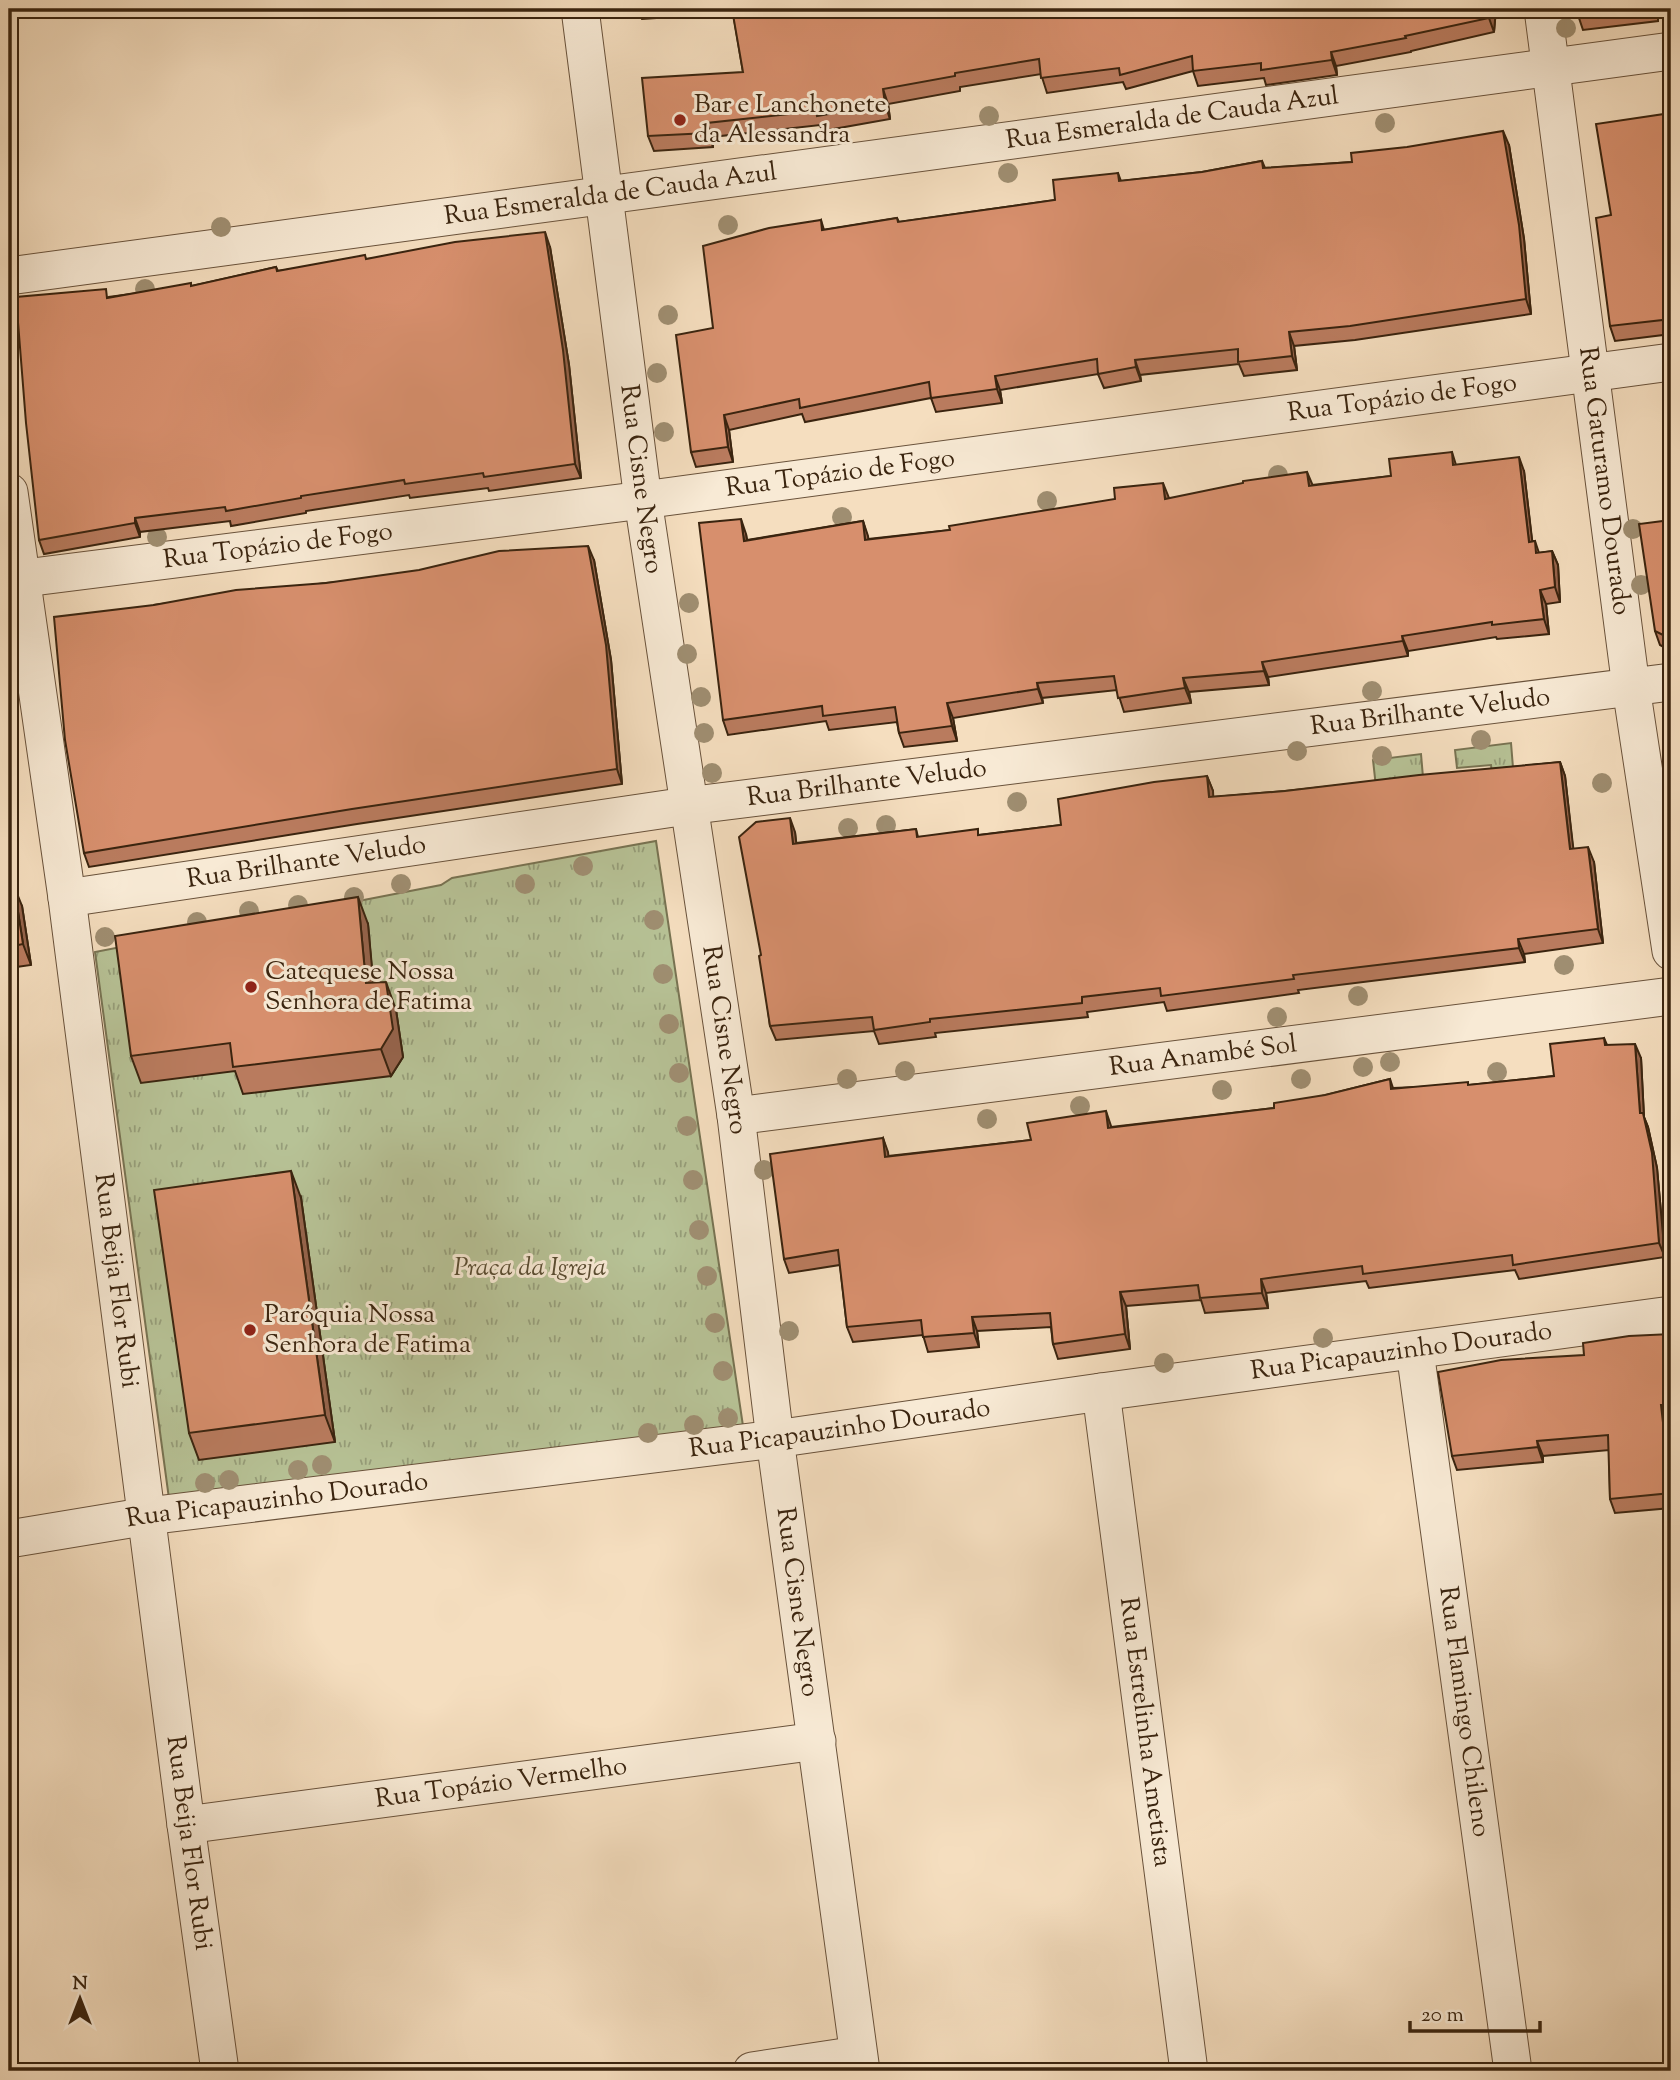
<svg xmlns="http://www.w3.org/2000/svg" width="1680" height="2080" font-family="'Sorts Mill Goudy',serif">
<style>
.grass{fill:url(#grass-tufts);stroke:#787352;stroke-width:2}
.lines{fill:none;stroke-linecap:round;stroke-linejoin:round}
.minor-casing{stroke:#69523b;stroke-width:39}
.minor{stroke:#f8ead5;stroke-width:37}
.tree{fill:#9f8e71}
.wall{fill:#b97b5e;stroke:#3a240f;stroke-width:2}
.shaded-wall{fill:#96644c;stroke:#3a240f;stroke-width:2}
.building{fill:#d78f6d;stroke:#3a240f;stroke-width:2}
.poi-dot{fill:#8f2418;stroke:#f8ead5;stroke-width:2.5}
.labels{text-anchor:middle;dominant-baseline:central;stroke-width:6;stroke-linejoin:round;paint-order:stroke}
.poi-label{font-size:26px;fill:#3a240f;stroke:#f8ead5;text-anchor:start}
.street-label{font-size:26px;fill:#3a240f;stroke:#f8ead5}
.park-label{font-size:26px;font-style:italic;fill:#594c31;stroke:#f8ead5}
</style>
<defs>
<pattern id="grass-tufts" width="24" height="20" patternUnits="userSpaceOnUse" patternTransform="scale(1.75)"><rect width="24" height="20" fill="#b7c296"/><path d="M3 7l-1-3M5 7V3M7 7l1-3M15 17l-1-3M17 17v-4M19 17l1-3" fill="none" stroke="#969d79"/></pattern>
</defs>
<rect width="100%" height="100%" fill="#f5debf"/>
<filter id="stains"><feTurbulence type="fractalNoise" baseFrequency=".00286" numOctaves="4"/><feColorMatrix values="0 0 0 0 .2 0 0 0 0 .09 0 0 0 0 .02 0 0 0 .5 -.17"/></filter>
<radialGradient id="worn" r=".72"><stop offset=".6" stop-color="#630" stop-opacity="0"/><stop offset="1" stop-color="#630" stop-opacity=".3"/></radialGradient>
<g class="grass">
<path d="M1511,743l3,37 -21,3 -2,-18 -34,3 -2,-18z"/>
<path d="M1421,754l3,35 -47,7 -4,-36z"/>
<path d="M656,841l87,585 -573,80 -75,-554 346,-67 11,-7z"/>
</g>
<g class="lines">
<g class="minor-casing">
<g id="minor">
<path id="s1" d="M580,9l63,491 93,616 39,323 86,632"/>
<path id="s2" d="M1543,9l88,678 40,264"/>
<path id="s3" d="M9,276l1662,-225"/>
<path id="s4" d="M9,492l58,406 119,927 34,246"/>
<path id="s5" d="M9,580l634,-80 1028,-138"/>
<path id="s6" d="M67,898l620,-92 984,-124"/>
<path id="s7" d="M736,1116l935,-120"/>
<path id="s8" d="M1415,1351l98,720"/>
<path id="s9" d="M1101,1392l88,679"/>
<path id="s10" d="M9,1539l139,-23 627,-77 326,-47 570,-77"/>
<path id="s11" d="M186,1825l631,-84"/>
<path d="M752,2071l106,-16"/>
</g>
</g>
<use href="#minor" class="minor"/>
</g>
<g class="tree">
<circle cx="1566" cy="28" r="10"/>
<circle cx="989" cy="116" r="10"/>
<circle cx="1385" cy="123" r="10"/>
<circle cx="1008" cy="173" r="10"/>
<circle cx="728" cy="225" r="10"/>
<circle cx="221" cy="227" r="10"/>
<circle cx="145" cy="289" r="10"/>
<circle cx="668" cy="315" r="10"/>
<circle cx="657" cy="373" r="10"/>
<circle cx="664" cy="432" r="10"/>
<circle cx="1278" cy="475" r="10"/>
<circle cx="1047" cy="501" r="10"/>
<circle cx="842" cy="517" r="10"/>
<circle cx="1633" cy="529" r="10"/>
<circle cx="157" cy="537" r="10"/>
<circle cx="1641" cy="585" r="10"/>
<circle cx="689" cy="603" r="10"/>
<circle cx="687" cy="654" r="10"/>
<circle cx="1372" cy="691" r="10"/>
<circle cx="701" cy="697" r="10"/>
<circle cx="704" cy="733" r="10"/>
<circle cx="1481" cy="740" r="10"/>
<circle cx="1297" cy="751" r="10"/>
<circle cx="1382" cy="756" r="10"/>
<circle cx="712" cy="773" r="10"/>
<circle cx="1602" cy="783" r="10"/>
<circle cx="1017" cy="802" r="10"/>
<circle cx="886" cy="825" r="10"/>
<circle cx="848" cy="828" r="10"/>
<circle cx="583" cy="866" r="10"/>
<circle cx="401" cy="884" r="10"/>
<circle cx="525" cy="884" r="10"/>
<circle cx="354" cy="897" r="10"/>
<circle cx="298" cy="905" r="10"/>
<circle cx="249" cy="911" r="10"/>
<circle cx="654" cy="920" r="10"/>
<circle cx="197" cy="922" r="10"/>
<circle cx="105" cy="937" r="10"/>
<circle cx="1564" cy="965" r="10"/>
<circle cx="663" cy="974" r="10"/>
<circle cx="1358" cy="996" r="10"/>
<circle cx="1277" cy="1017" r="10"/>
<circle cx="669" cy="1024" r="10"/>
<circle cx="1390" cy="1062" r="10"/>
<circle cx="1363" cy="1067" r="10"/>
<circle cx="905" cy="1071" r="10"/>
<circle cx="1497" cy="1072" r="10"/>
<circle cx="679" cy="1073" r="10"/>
<circle cx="847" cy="1079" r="10"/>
<circle cx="1301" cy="1079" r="10"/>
<circle cx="1222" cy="1090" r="10"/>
<circle cx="1080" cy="1106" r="10"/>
<circle cx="987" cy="1119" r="10"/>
<circle cx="687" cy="1126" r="10"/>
<circle cx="764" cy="1170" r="10"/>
<circle cx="693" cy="1180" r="10"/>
<circle cx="699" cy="1230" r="10"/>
<circle cx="707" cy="1276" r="10"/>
<circle cx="715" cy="1323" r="10"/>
<circle cx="789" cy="1331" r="10"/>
<circle cx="1323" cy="1338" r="10"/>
<circle cx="1164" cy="1363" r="10"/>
<circle cx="723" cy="1371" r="10"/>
<circle cx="728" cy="1418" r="10"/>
<circle cx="694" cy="1425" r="10"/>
<circle cx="648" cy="1433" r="10"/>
<circle cx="322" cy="1465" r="10"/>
<circle cx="298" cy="1470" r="10"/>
<circle cx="229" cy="1480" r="10"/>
<circle cx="205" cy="1483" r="10"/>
</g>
<g class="wall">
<path d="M638,9h238v4l620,-4 -2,23 -83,19v1l-75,14 1,9 -71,10 -2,-7 -66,8 -5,-15 -67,18 -3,-7 -76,11 -6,-19 -81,13v4l-72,13 2,15 -68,12 -2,-6 -108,12 1,10 -59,4 -6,-15 95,-64 -10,-59 -91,6z"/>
<path d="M1576,9h95v7l-13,2v3l-75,9z"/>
<path d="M1671,113v221l-56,7 -5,-15 1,-111z"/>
<path d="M1509,145l15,94 7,75 -176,26 -61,6 3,24 -53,6 -5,-12 -99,11 1,6 -37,7 -6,-14 -98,16 2,13 -66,9 -5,-14 -126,24 -3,-8 -73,16 4,32 -37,5 -5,-15 22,-124 108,-108 3,10 73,-12 2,4 156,-22 63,-27 3,8 81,-9 60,-11 3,7 87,-6z"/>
<path d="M550,247l19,118 12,113 -92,13 -1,-3 -78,10 -1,-3 -103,16v2l-75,13 -1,-5 -90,11v5l-96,17 -5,-14 70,-243 83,-11 84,-19 2,4 89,-12z"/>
<path d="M1452,452l4,13 68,6 8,70h3l4,12 13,-2 6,14 2,37 -14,2 3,30 -52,5 -1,-2 -88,14v5l-140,21 1,8 -80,7 2,11 -67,9 -7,-22 -75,8 1,5 -90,15 4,23 -53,6 -5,-14 -2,-11 -68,8 -3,-9 -98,14 -5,-15 23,-186 1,6 116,-19 5,18 82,-9 219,-31 143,-14 79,-9z"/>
<path d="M1671,520v131l-11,-6 -5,-14z"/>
<path d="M594,560l17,100 11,124 -265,40 -268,43 -5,-14 70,-248 172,-22z"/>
<path d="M1560,762l5,14 8,73 21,13 9,81 -79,11 1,8 -227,28 1,3 -132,18 -3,-9 -77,10 1,5 -153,16 1,4 -57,7 -5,-13 -98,9 -6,-14 -9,-71 34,-123 1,11 120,-14 2,8 62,-2 81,-10 146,-49 6,15v6l72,-6z"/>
<path d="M9,887l13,19 9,59 -22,3z"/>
<path d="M368,924l5,59 23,27 7,47 -12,19 -148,18 -8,-23 -94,12 -10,-27z"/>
<path d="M1604,1038l3,7 34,13 3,59 4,10 9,41 8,89 -146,22 -4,-9 -146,18 -3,-7 -100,12 2,15 -63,5 -4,-13 -75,6 4,43 -72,10 -5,-15 -2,-17 -74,4 2,16 -51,5 -5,-17 -70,7 -6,-15 -7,-62 -51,8 -5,-14 99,-121 5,18 143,-16 80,-13 163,-19 116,-29 3,9 76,-3 85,-9z"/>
<path d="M301,1198l34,244 -136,18 -10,-27z"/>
<path d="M1671,1334v85l-5,1 5,46v42l-56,5 -5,-14 -1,-49 -66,6v6l-86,8 -5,-14 132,-101z"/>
</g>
<g class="shaded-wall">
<path d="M1489,9h7l-2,23 -5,-14z"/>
<path d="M1331,52l5,14 1,9 -5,-15z"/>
<path d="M883,89l5,15 2,15 -5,-15z"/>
<path d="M707,123l5,14 1,10 -5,-14z"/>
<path d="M1503,131l6,14 15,94 7,75 -5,-15z"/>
<path d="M545,232l5,15 19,118 12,113 -6,-14z"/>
<path d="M1289,332l5,14 3,24 -5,-14z"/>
<path d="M1135,360l5,15 1,6 -5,-14z"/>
<path d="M995,376l5,14 2,13 -5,-14z"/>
<path d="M724,415l5,15 4,32 -5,-15z"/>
<path d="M1519,457l5,14 10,85 -5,-14z"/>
<path d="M1307,472l6,14h-4z"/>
<path d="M1163,483l6,15 1,16 -5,-15z"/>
<path d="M135,518l5,14v5l-5,-14z"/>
<path d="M741,519l5,15 3,21 -5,-14z"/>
<path d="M863,521l5,15 2,18 -5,-14z"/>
<path d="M588,546l6,14 17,100 11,124 -5,-15z"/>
<path d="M1552,551l6,14 2,37 -5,-15z"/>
<path d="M1540,590l6,14 3,30 -5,-15z"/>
<path d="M1402,636l6,15v5l-5,-15z"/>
<path d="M1262,662l6,15 1,8 -5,-14z"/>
<path d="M1183,678l6,14 2,11 -6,-15z"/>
<path d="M1037,683l5,15 1,5 -5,-14z"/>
<path d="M947,703l6,15 4,23 -5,-15z"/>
<path d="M1560,762l5,14 10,87 -5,-14z"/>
<path d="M1207,776l6,15 1,20 -5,-14z"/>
<path d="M790,818l5,14 3,26 -5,-14z"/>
<path d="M1588,847l6,15 9,81 -5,-14z"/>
<path d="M14,886l8,20 9,59 -8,-21z"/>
<path d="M358,897l10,27 8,87 -10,-28z"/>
<path d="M1518,939l6,15 1,8 -6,-14z"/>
<path d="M386,982l10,28 7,47 -12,19 -10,-27z"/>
<path d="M1635,1044l6,14 3,59 4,10 9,41 8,89 -6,-14 -19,-130z"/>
<path d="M1106,1111l5,15 2,16 -5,-14z"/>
<path d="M883,1138l5,14 2,19 -5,-14z"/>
<path d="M291,1171l10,27 34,244 -10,-27z"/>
<path d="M1261,1279l5,14 2,15 -6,-15z"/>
<path d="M1120,1292l6,14 4,43 -5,-15z"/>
<path d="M972,1317l5,14 2,16 -5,-14z"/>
<path d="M1661,1405l5,15 5,46v29z"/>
<path d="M1537,1441l6,15v6l-5,-15z"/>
</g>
<g class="building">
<path d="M732,9h140l1,5 26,-5h590v9l-84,18 1,2 -75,14 1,8 -71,10v-7l-68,8 -1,-15 -72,19 -1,-7 -78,10 -2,-19 -84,14v3l-72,13 2,15 -68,12 -1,-5 -109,12 1,10 -60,3 -6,-58 101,-6z"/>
<path d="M1576,9h56l-54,7z"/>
<path d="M1671,113v206l-61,7 -14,-108 15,-3 -15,-91z"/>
<path d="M1503,131l16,94 7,74 -176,27 -61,6 3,24 -54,6v-13l-103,11 1,7 -38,7 -1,-15 -102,17 2,13 -66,9 -2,-16 -129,26 -1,-9 -75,16 4,32 -37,5 -15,-117 37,-7 -10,-82 66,-18 52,-8 1,10 75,-12 1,4 157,-22 -2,-20 65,-7 1,8 83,-9 60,-11 1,7 89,-6 -1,-9 56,-6z"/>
<path d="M545,232l18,118 12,114 -91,13 -1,-4 -78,11 -1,-4 -103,16v2l-75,13 -1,-4 -90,11v5l-96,17 -13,-117 -10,-126 90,-8 1,9 84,-15v3l85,-19 1,4 88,-16 1,4 89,-17z"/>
<path d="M1452,452l1,13 66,-8 10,85 6,-1 1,12 16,-2 3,36 -15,3 4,29 -52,6v-3l-90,14 1,5 -141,21 2,9 -81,7 2,10 -67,10 -4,-22 -77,7 1,6 -91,14 5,23 -53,7 -4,-26 -72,9 -1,-10 -99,14 -24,-197 42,-4 3,22 119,-20 2,19 85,-10 -1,-4 166,-27 -1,-11 49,-5 2,16 78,-16v-2l64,-9 2,14 82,-10 -2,-17z"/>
<path d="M1671,520v118h-2l-14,-7 -16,-107z"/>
<path d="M588,546l18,99 11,124 -265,40 -268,44 -19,-113 -11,-123 100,-12 82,-15 90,-7 93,-13 80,-19z"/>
<path d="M1560,762l10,87 18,-2 10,82 -80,10 1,9 -226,27 1,4 -133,17 -1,-8 -78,9v6l-152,16v3l-56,8 -2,-13 -102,9 -11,-70 2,-1 -22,-118 17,-15 34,-4 3,26 123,-15 1,8 61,-8v6l83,-10 -3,-26 96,-17 53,-6 2,21 76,-6 134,-16z"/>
<path d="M14,886l9,58 -14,3v-60z"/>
<path d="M358,897l8,86 20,-1 7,47 -12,20 -148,18 -3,-24 -99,13 -16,-120z"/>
<path d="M1604,1038l1,7 30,-1 5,69h3l9,40 7,90 -146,22 -1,-10 -149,19 -1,-8 -101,13 1,14 -62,5 -2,-13 -78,7 5,42 -72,10 -3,-31 -78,4 2,16 -51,4 -2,-17 -74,7 -9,-77 -54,9 -14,-105 113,-16 2,19 146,-17 -4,-17 79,-12 2,17 166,-20v-5l51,-8 65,-16 1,10 77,-7v3l86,-9 -4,-32z"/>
<path d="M291,1171l34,244 -136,18 -35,-243z"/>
<path d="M1671,1334v71h-10l10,88 -61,6 -2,-64 -71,6 1,6 -86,9 -14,-84 63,-12 83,-5 -1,-12 46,-7z"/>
</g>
<g class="poi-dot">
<circle cx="680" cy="120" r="7"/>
<circle cx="251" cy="987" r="7"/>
<circle cx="250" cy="1330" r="7"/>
</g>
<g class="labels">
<g class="poi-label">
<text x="694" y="105">Bar e Lanchonete<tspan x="694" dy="30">da Alessandra</tspan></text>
<text x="265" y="972">Catequese Nossa<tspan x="265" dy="30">Senhora de Fatima</tspan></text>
<text x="264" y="1315">Paróquia Nossa<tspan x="264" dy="30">Senhora de Fatima</tspan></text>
</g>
<g class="street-label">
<text stroke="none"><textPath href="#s3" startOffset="1174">Rua Esmeralda de Cauda Azul</textPath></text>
<text stroke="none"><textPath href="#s3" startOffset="607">Rua Esmeralda de Cauda Azul</textPath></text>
<text stroke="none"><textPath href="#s5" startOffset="1405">Rua Topázio de Fogo</textPath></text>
<text stroke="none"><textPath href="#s5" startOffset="838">Rua Topázio de Fogo</textPath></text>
<text stroke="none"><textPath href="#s1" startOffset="474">Rua Cisne Negro</textPath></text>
<text stroke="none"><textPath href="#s2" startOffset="476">Rua Gaturamo Dourado</textPath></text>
<text stroke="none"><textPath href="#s5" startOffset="271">Rua Topázio de Fogo</textPath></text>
<text stroke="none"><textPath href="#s6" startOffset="1376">Rua Brilhante Veludo</textPath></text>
<text stroke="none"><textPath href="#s6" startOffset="808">Rua Brilhante Veludo</textPath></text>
<text stroke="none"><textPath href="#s6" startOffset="242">Rua Brilhante Veludo</textPath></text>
<text stroke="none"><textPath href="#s1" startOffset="1041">Rua Cisne Negro</textPath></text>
<text stroke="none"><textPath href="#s7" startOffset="471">Rua Anambé Sol</textPath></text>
<text stroke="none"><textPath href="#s4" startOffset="796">Rua Beija Flor Rubi</textPath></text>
<text stroke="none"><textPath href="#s10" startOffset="1405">Rua Picapauzinho Dourado</textPath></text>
<text stroke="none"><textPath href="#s10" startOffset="838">Rua Picapauzinho Dourado</textPath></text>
<text stroke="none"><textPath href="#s10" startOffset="271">Rua Picapauzinho Dourado</textPath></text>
<text stroke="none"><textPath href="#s1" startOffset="1608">Rua Cisne Negro</textPath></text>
<text stroke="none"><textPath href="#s8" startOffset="364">Rua Flamingo Chileno</textPath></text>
<text stroke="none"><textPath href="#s9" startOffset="343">Rua Estrelinha Ametista</textPath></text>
<text stroke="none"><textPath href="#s11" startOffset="318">Rua Topázio Vermelho</textPath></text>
<text stroke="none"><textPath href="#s4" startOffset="1363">Rua Beija Flor Rubi</textPath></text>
</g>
<g class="park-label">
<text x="530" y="1268">Praça da Igreja</text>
</g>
</g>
<rect width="1680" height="2080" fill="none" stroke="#f5debf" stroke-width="35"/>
<rect x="10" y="10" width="1659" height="2059" fill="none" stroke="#3a240f" stroke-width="3.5"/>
<rect x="18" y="18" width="1645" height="2045" fill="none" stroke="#3a240f" stroke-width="2"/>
<g transform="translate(80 1999)" stroke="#f8ead5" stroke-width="5" paint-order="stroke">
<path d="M0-5L12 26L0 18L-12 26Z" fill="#3a240f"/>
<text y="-10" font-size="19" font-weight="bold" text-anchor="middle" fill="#3a240f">N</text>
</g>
<path d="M1410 2021v10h130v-10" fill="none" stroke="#3a240f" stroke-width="3.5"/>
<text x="1421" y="2021" font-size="21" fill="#3a240f" stroke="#f8ead5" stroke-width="5" paint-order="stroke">20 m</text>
<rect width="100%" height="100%" filter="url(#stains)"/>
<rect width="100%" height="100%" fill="url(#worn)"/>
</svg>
